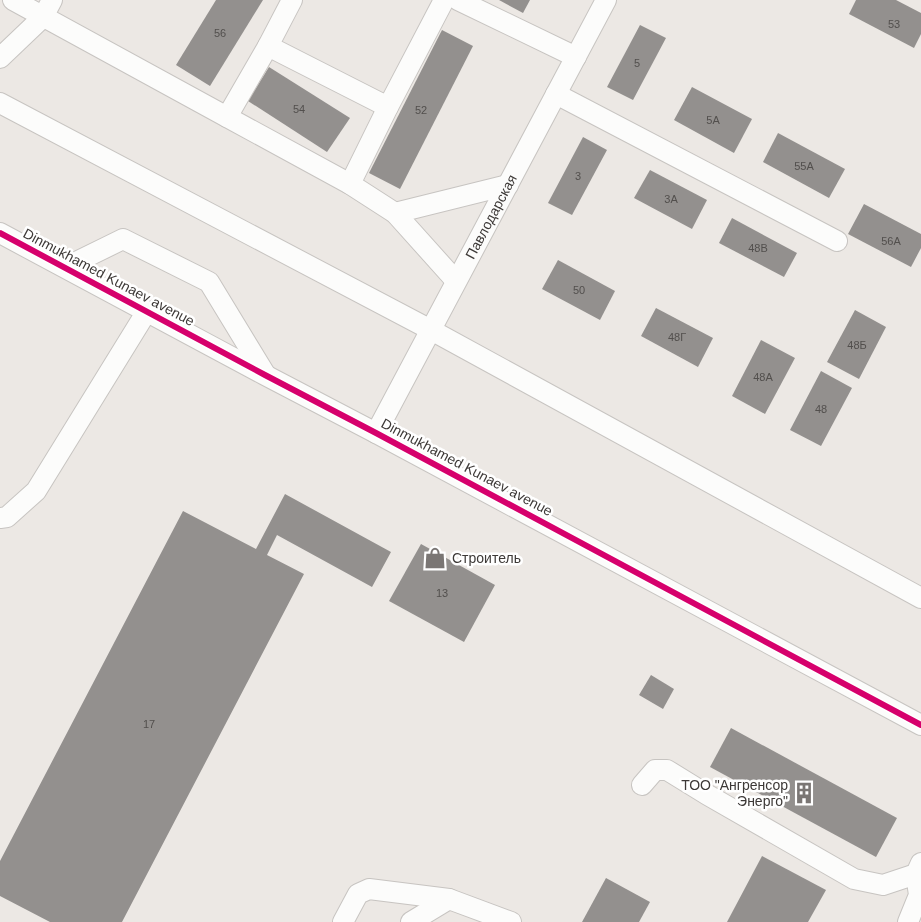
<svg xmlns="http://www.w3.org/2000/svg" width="921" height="922" font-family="Helvetica,sans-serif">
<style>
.building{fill:#93908e}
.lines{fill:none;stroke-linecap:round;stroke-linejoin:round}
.minor-casing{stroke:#c7c4c1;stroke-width:22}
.minor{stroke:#fcfcfb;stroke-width:20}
.cycleway-casing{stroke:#fff;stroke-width:9}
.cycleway{stroke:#d6006c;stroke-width:6}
.labels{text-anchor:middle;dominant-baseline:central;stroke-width:5;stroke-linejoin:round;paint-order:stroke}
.number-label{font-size:11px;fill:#524f4d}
.street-label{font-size:14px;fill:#3d3937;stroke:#fff}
.poi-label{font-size:14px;fill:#3d3937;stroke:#fff;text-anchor:start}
</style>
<rect width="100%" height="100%" fill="#ece8e4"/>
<g class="building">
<path d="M216,0h47l-53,86 -34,-21z"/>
<path d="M499,0h31l-7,13z"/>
<path d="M856,0h40l25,13v21l-7,14 -65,-34z"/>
<path d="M640,25l26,13 -33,62 -26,-13z"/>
<path d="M442,30l31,16 -73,143 -31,-16z"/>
<path d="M269,67l81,51 -23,34 -79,-51z"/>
<path d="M692,87l60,32 -18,34 -60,-33z"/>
<path d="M778,133l67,36 -16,29 -66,-36z"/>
<path d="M583,137l24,13 -35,65 -24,-12z"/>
<path d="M650,170l57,30 -15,29 -58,-31z"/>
<path d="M864,204l57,30v14l-10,19 -63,-33z"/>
<path d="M732,218l65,35 -13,24 -65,-34z"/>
<path d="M558,260l57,31 -15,29 -58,-31z"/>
<path d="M656,308l57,30 -15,29 -57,-31z"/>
<path d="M855,310l31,17 -27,52 -32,-17z"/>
<path d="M761,340l34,18 -30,56 -33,-18z"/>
<path d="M821,371l31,17 -31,58 -31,-16z"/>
<path d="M285,494l106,58 -19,35 -95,-52 -10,20 37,19 -182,348h-72l-50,-26v-35l183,-350 73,38z"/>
<path d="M421,544l74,41 -31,57 -75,-41z"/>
<path d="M651,675l23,14 -11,20 -24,-14z"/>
<path d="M731,728l166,90 -21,39 -166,-90z"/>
<path d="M762,856l64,34 -18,32h-81z"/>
<path d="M606,878l44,24 -11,20h-57z"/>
</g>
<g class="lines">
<g class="minor-casing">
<g id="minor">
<path d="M13,0l214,117 41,-71"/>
<path d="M292,0l-24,46 120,61 56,-107"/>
<path d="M458,0l118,57"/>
<path d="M0,58l43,-41 9,-17"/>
<path d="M556,94l281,147"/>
<path d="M0,103l431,227 490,268"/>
<path d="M227,117l123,67 45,29 61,68"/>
<path d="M350,184l38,-77"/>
<path d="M395,213l113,-28"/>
<path d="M0,233l265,142 111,58 545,292"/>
<path d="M66,267l57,-28 86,43 56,92"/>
<path id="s1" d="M376,433l230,-433"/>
<path d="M0,518l7,-1 29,-26 111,-180"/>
<path d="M642,785l13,-15h12l39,24 148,85 29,6 33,-11 5,-11"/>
<path d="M343,922l15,-28 11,-5 80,10 62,23"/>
<path d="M411,922l38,-23"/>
<path d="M908,922l11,-27 -3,-21"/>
</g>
</g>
<use href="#minor" class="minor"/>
<g class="cycleway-casing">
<path id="cycleway" d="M0,233l265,142 111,58 545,292"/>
</g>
<use href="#cycleway" class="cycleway"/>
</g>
<defs>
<g id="shop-bare" transform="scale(1.725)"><path d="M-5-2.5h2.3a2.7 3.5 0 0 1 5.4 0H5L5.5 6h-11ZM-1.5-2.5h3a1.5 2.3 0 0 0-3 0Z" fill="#7a7674" stroke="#fff" stroke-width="2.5" paint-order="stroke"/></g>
<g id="building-bare" transform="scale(1.725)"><path d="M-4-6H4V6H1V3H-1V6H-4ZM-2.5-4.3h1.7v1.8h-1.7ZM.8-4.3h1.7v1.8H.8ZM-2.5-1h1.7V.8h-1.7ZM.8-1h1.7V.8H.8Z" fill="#7a7674" stroke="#fff" stroke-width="2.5" paint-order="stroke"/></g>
</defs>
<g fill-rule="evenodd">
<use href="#shop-bare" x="435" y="558"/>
<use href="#building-bare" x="804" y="793"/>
</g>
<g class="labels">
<g class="number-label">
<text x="894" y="24">53</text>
<text x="220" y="33">56</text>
<text x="637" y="63">5</text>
<text x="299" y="109">54</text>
<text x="421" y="110">52</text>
<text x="713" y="120">5А</text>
<text x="804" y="166">55А</text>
<text x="578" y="176">3</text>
<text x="671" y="199">3А</text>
<text x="891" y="241">56А</text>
<text x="758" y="248">48В</text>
<text x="579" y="290">50</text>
<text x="677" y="337">48Г</text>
<text x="857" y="345">48Б</text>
<text x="763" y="377">48А</text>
<text x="821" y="409">48</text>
<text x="442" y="593">13</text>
<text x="149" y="724">17</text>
</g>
<g class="street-label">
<text stroke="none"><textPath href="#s1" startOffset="245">Павлодарская</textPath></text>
<text transform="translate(109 277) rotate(28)">Dinmukhamed Kunaev avenue</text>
<text transform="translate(467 467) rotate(28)">Dinmukhamed Kunaev avenue</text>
</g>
<g class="poi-label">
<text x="452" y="558">Строитель</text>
<text x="788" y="785" text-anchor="end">ТОО "Ангренсор<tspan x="788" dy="16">Энерго"</tspan></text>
</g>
</g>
</svg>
